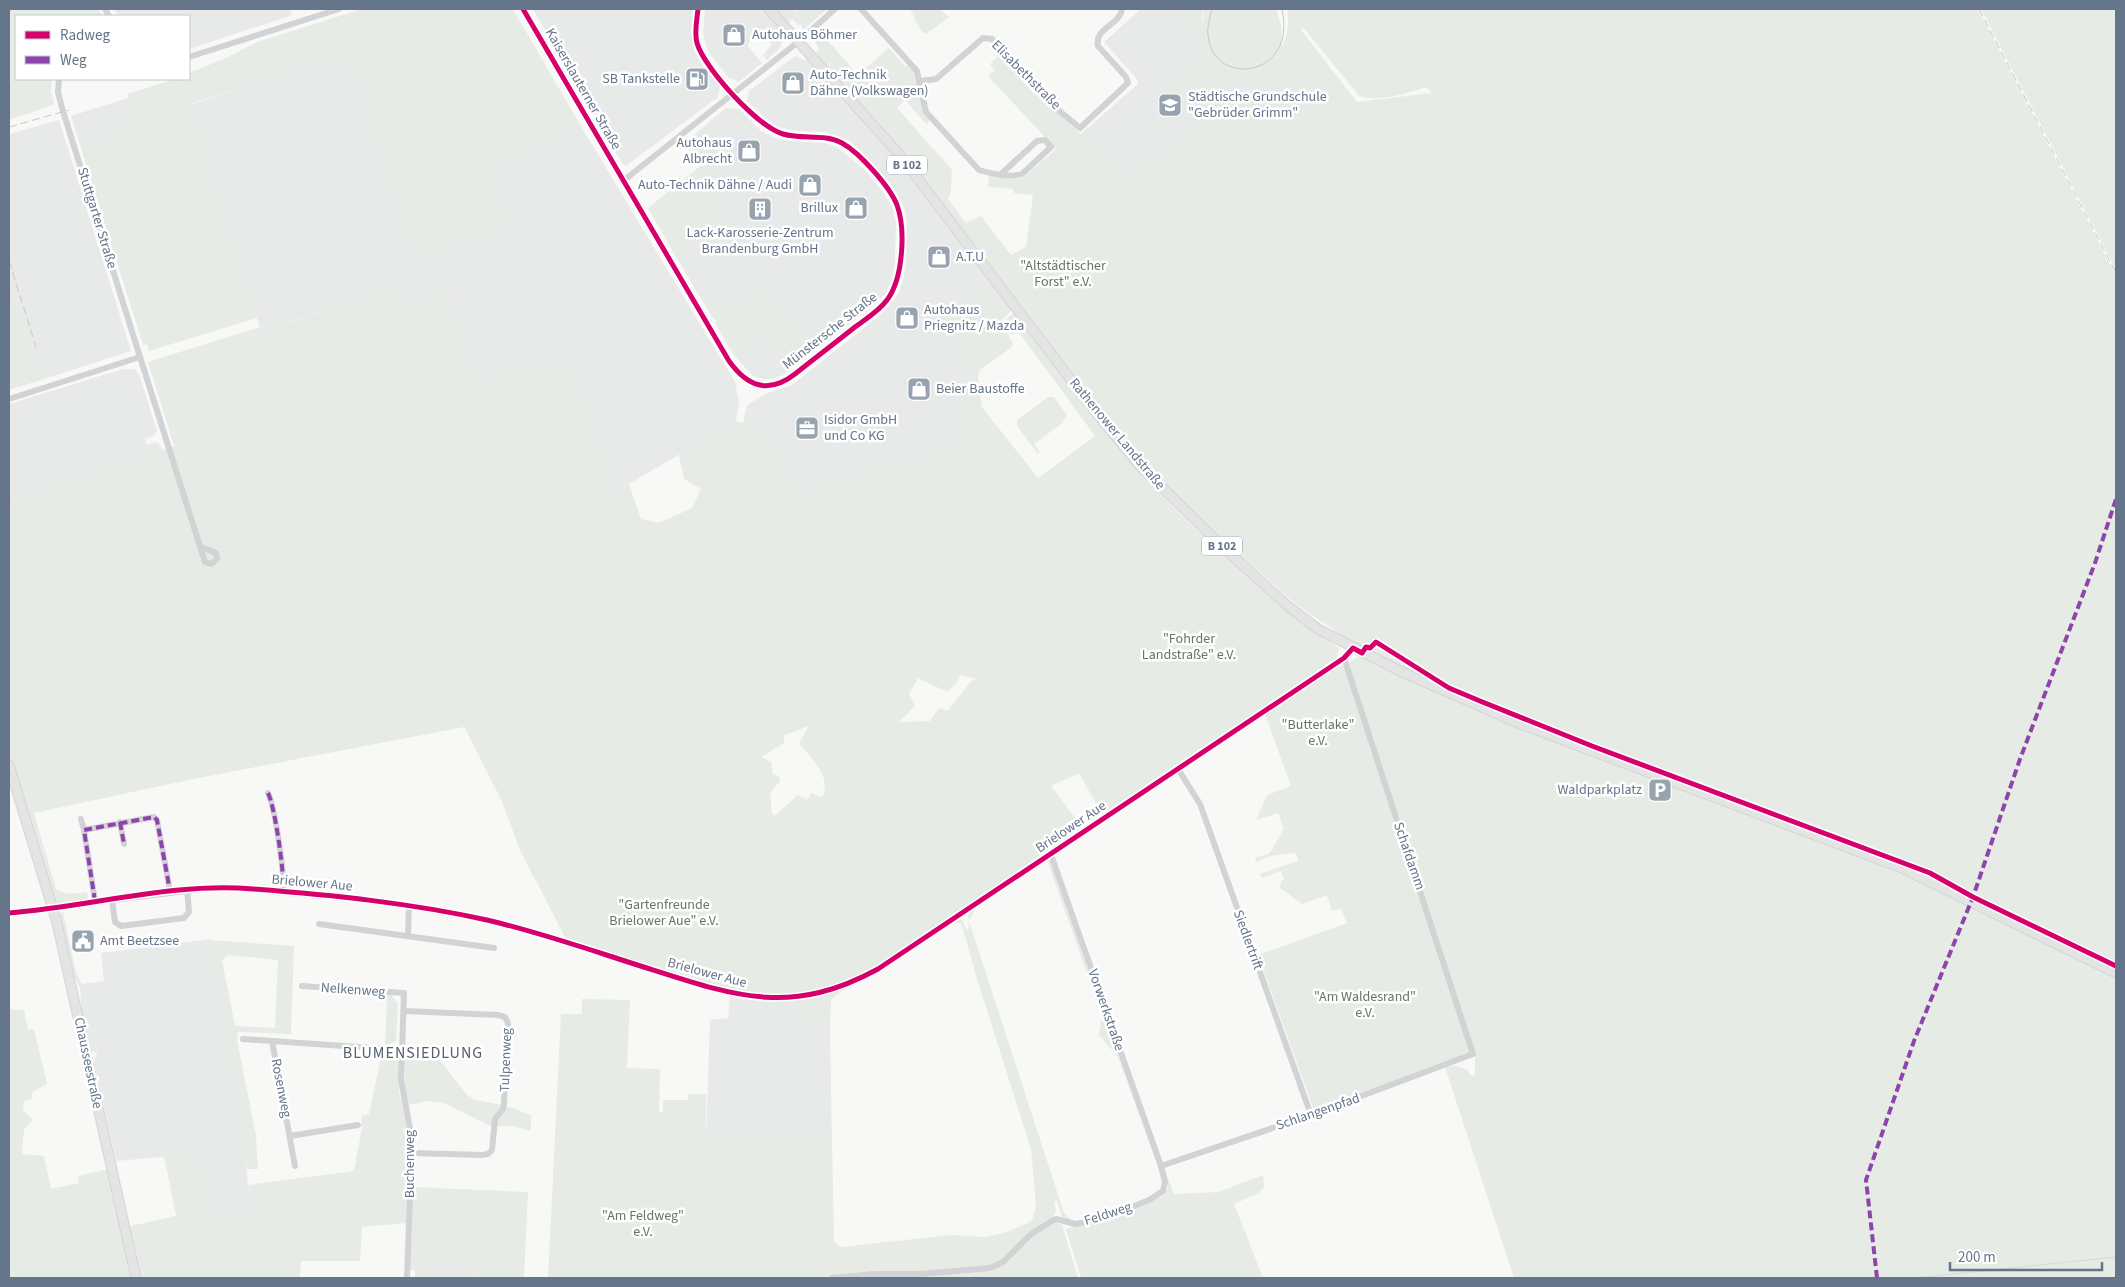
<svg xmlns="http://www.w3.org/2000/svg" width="2125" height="1287" font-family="'Source Sans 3',sans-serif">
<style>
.built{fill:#e8e9e9}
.green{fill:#e7ebe5;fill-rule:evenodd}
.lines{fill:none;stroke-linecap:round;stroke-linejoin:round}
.stream{stroke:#d2d9dd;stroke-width:1}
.major-casing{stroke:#d4d5d6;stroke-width:11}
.minor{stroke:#d2d3d4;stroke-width:6}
.major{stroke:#e4e4e5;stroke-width:9}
.tram{stroke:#c8c8ca;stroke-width:1}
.rail{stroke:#c8c8ca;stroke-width:1;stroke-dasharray:8 4;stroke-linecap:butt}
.quiet{stroke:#8e44ad;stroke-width:4;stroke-dasharray:8 4;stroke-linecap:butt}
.cycleway-casing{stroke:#fff;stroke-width:8}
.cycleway{stroke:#d6006c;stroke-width:5}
.labels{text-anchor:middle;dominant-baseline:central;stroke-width:5;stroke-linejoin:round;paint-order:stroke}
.shield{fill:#fff;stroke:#939ead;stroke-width:1}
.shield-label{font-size:12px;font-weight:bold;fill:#65758a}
.poi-label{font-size:14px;fill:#65758a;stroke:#fff;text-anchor:start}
.street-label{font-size:14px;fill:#65758a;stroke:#fff}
.park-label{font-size:14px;fill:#637a61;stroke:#fff}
.quarter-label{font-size:16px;letter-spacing:1px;fill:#545f6e;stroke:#fff}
</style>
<rect width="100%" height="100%" fill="#f8f8f7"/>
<g class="built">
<path d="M114,9h175l4,6 -104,34v-33h-70z"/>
<path d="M533,9h160l-2,23 3,18 9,16 17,20 -2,11 -92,69 -4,-3z"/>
<path d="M705,9h51l14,15 -23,21 15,18 -23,19 -11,-5 -20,-26 -5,-17z"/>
<path d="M1141,9h62l-1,11 44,59 2,9 -73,57 -54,33 -38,-46 55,-48 -1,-5 -33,-37z"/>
<path d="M350,54l63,205 81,-86 85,-50 156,259 4,21 -3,18 -124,73 -44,-138 -94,29 -75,-78 -7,-18 -131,42 -72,-226z"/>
<path d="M795,56l9,4 87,94 109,141 -5,4 -13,-15 -8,13 -36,27 32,44 -3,53 -6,24 -28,10 -109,27 -24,15 -53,-92 21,-12 24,-8 92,-73 14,-18 5,-13 3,-18 1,-40 -2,-13 -11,-22 -27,-31 -17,-16 -24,-9 -28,-1 -20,-4 -10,-7 -21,-19 2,-10z"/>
<path d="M128,98l9,32 -56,18 -10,-32z"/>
<path d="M726,108l13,1 22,22 15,7 12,3 37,2 12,4 28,23 18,22 10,17 3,14 -1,36 -2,17 -7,17 -20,19 -49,37 -59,-66 -41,38 -5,-4 -33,-55 6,-4 -9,-9 49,-46 -32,-31 9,-7 -19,-21z"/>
<path d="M59,120l72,231 -90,29 -32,-105v-141z"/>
<path d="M762,329l31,38 -10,8 -10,4h-11l-9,-3 -20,-22z"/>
<path d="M123,369h11l5,5 18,57 -4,5 -8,3 2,6 8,-3 5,2 2,6 -153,49v-95z"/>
<path d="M210,939l35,204 5,73 -45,1 -20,-62 -69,6 -22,-99 3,-9 -15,-69 22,-3 -3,-28z"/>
<path d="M730,997l36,5 25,-1 -2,6 4,5 17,4 20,13 2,110 -126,1 4,-120 18,-2z"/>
<path d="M430,1259l26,1 22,18h-63v-8h13z"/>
</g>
<g class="green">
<path d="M9,9h89l5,7h-87v63h36l-1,12 3,14 -45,15z"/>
<path d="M362,9h151l66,114 -85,50 17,55 -98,32 -63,-206 -160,50 67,214 -108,33 -2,-7 -4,1 -62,-197 56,-18 -10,-36 48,-15h14v-6l37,-15 31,-16z"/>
<path d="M756,9h7l19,21 -2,2 4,6 -5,11 -12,11 -4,-5 9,-11 -8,-10 -10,5 16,-15z"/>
<path d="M773,9h21l3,3 4,-3h26l-24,21 -2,-6 -3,1 -6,-6 -5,5z"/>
<path d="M910,9h29l10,8 -23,17 -5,-3z"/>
<path d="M1173,9h27v11l-3,11 -10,3 -11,-13z"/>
<path d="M1203,9h73l5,16 1,21c6,-11 7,-25 5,-37h691l138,267v691l-212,-101 -229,-87 -238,-94 -85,-43 -55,-37 -68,-59 -86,-82 -327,-411 3,-4 -4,-7 7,-8 35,40 6,-3 26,-23 16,18 4,-1 6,8 14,47 -2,5 -22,-25 -8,8 55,62 -1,20 -3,9 18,24 15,-7 30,39 15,-8 7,-52 -19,-2 -1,-4 -25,-2 1,-11 27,3 7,-1 33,-29 -68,-73 7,-6 -5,-6 9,-9 19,20 3,-2 5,5 -3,3 11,13 3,-2 44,42 2,-2 38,46 54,-33 73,-57 -3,-9 -15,1 -24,-27zM1303,27l56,69c18,7 49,-3 67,-9l6,6 -75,9 -56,-72z"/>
<path d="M1981,9h135v261z"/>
<path d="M1206,56l23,26 -48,41 -23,-26z"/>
<path d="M807,59l95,104 112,145 -13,13 1,5 11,16 -1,5 -32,23 -2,8 4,29 56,71 57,-42 -77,-105 -6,4 -7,-8 1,-8 8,-6 4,1c47,62 92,128 146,184 54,55 113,105 175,150l-2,11 -234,157 -24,-43 -28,13 33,44 -207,136 -32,17 -40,10 -23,2 -44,-2 -172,-54 -46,-89 -19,-51 -37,-72 -271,52 -159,34 22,76 12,5 19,-2 1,8 -33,4 -46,-151v-254l165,-53 -26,-84 112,-35 2,4 131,-42 6,18 46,-14 29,91 94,-28 44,138 17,-10 12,35 18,4 33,-15 9,-19 -17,-10 -5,-24 57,-34 7,2 4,-18 53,92 24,-15 109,-27 28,-10 6,-24 3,-53 -32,-44 36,-27 9,-13 12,15 5,-4 -109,-141 -87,-94zM960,675l18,4 -7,2 -23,30 -9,-3 -9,13 -31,1 16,-16 -6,-12 9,-16 29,14 10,-9zM809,726l-10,17c11,14 34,34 23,54l-11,-4 -4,7 -9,-5 -23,21 -3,-3 -2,-20 10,-12 -1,-5 -6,-2 -2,-12 -10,-5 23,-14v-8z"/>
<path d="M693,172l33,31 -49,45 8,10 -6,4 -31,-54z"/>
<path d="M9,275l32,105 -32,10z"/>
<path d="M758,282l59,67 -24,18 -31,-38 -29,25 -18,-31z"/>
<path d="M1048,397h6l13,18 -6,9 -27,20 6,8 -2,2 -21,-28v-6z"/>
<path d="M1359,656l78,34 465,184 214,102v302h-602l-69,-211 11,-1 12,4 2,5 5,1v-23l-155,57h-6l-56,-155 89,-32 -6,-14 -9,2 -5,-16 -25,9 -22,-16 1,-7 3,-2 -3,-8 -19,7 -2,-4 38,-13 -2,-8 -25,3 -15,6 -1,-4 15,-5 14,-24 -6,-16 -22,7 11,-25 24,-9 -26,-72 74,-48h4z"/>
<path d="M1047,860l3,1 111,315 -43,-119 -19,-22 3,-19z"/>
<path d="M976,908l-7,13 95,292 7,7h-8l-7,-21 -2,5 2,7 -4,8 -20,12 -29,29 -12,6 -70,6h-47l-61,6h-265l13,-264h21v-15l48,1 -3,68 33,1 -1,43h4v-12h25v-6h18v46l126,-1 2,102 6,6 112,-12 34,2 18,-4 26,-11 3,-4 3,-13 -5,-56 -53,-167 -17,-59h-7l7,-5 5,11 3,-1 -1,-15z"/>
<path d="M63,912l13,61 6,11 15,69 -9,-4 -6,-30 -2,-31 -9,-18 -13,-55z"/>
<path d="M210,940l84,6 -3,88 -53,-2 -1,8 19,96 2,33h-11l-2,-26zM229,955l49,5 -3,68 -40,-2 -13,-66z"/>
<path d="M860,982l-21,11 -8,7 -1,29 -20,-13 -17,-4 -4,-5 2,-6 41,-9z"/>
<path d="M387,995h4l7,8 -2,38 -11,5z"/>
<path d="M9,1009l15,1 4,20 6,-1 13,55 -15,8v7l-8,2 -1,9 10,9 -9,11 -2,24 22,2 7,33 28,-6 -1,-7 31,-7 24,109h-124z"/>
<path d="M404,1047l21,2 14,10 28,36 9,5 31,6 24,9v16l-18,-5h-22l-47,-23 -17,-2 -18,4 -4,-15z"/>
<path d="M382,1052l12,1 5,8v31l10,37 -3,94 -44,4 -2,34h-59l-1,17h-162l-10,-49 3,-3 45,-10 -12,-60 21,-1 20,18 1,44 44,-1 -2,-31 106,-14 8,-43 -1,-12 8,-2z"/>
<path d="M1263,1175l1,12 -5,6 -25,11 29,74h-182l-15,-49 34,-8 62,-25 6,-7 -1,-13 7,18 45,-2z"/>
<path d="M413,1187l115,5 -4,86h-46l-22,-18 -26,-1 -2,11h-18z"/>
<path d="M1056,1223l6,2 16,53h-217l129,-8 55,-44z"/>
</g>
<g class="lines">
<path class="stream" d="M1915,1278l201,-21"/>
<g class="major-casing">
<g id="major">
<path d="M769,9l129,144 196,257 47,57 85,83 63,57 29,22 86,44 114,50 384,145 214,105"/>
<path d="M9,765l48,158 79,355"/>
</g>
</g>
<g class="minor">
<path d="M105,9l4,7"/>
<path d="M523,9l206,352c18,25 39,34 66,13 20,-16 40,-31 60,-47 11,-8 24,-16 32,-27 16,-21 19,-70 10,-95 -7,-18 -37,-52 -55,-62 -18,-10 -39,-3 -59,-9 -25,-7 -79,-66 -86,-91 -3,-11 0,-23 1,-34"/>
<path d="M861,9l56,62 9,41 53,58c13,4 30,8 43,4l29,-27 -6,-7 -8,1 -36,33"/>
<path d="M189,57l150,-48"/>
<path d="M921,81l15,-2 47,-41 9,1 58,64 30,25 48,-45 -2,-6 -28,-31c-4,-18 22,-21 24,-37"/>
<path d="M623,181l175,-139 37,-33"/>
<path d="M140,357l65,205 6,2 6,-5 -1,-6 -15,-6"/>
<path d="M9,399l131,-42 -78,-249 -4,-16 1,-13"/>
<path d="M1178,769l22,35 111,311"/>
<path d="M268,793c7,14 17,83 15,99"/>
<path d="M81,819l3,11"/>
<path d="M120,822l4,22"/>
<path d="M112,899l3,23 6,4 63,-8 5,-6 -2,-23"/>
<path d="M95,901l-11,-71 70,-13 3,3 13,71"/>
<path d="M9,913l210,-26 160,14 108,19 70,19 175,55 38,3 34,-1 29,-6 26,-11 32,-19 453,-302 9,-10"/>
<path d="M319,924l175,24"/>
<path d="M408,935l1,-29"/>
<path d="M302,986l102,7 -3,87 11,59 -5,139"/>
<path d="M404,1011l94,4 7,2 3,6 -4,80 -1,6 -8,10 -3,31 -4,4 -6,1 -70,-2"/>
<path d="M243,1039l159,11"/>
<path d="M272,1041l23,125"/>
<path d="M290,1136l68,-11"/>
<path d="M1161,1166l150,-51 162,-61 -129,-396"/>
<path d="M832,1278l42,-4h47l69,-6 13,-6 28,-28 21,-13 4,-2 19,5 24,-4 50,-20 14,-9 2,-9 -4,-16 -110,-311"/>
</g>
<use href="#major" class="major"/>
<path class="tram" d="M1212,9c-2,9 -5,17 -4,26 4,53 90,44 74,-26"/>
<g class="rail">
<path d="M1979,9l137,264"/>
<path d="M9,127l60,-17"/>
<path d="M9,261l27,86"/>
</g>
<g class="quiet">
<path d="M268,793c7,14 17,83 15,99"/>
<path d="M120,822l4,22"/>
<path d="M95,901l-11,-71 70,-13 3,3 13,71"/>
<path d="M1877,1278l-11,-98 48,-139 59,-144 47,-138 75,-196 21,-64"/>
</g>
<g class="cycleway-casing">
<g id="cycleway">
<path d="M523,9l206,352c18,25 39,34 66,13 20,-16 40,-31 60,-47 11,-8 24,-16 32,-27 16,-21 19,-70 10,-95 -7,-18 -37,-52 -55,-62 -18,-10 -39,-3 -59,-9 -25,-7 -79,-66 -86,-91 -3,-11 0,-23 1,-34"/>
<path d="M9,913c81,-6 162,-31 244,-24 79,6 157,14 234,31 56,13 109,32 163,49 87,28 142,47 228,0l466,-311 9,-10 9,5 4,-6 4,1 6,-6 73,46 31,13 112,45 338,127 43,24 143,69"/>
</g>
</g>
<use href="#cycleway" class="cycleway"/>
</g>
<defs>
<g id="shop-square" transform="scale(1.25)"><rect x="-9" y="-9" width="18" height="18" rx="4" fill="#98a3b0" stroke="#fff"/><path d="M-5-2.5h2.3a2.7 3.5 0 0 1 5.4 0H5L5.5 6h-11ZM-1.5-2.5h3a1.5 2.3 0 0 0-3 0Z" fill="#fff"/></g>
<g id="fuel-square" transform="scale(1.25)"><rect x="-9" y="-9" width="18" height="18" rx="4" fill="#98a3b0" stroke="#fff"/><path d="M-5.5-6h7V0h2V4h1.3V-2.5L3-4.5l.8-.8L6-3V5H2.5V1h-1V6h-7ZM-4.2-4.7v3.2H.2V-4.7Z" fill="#fff"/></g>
<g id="school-square" transform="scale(1.25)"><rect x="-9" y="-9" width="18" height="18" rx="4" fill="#98a3b0" stroke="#fff"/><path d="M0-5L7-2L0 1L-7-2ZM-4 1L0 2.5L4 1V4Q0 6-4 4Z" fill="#fff"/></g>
<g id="building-square" transform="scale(1.25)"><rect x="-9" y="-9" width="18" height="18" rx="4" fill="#98a3b0" stroke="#fff"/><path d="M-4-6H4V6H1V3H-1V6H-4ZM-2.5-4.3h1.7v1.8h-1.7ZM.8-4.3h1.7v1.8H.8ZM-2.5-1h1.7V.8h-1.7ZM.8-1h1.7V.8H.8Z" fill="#fff"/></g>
<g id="office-square" transform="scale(1.25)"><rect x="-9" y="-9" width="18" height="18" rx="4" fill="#98a3b0" stroke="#fff"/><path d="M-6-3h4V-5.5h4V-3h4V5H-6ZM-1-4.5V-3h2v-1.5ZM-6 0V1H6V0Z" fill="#fff"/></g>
<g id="parking-square" transform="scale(1.25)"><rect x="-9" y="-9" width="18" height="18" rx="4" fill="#98a3b0" stroke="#fff"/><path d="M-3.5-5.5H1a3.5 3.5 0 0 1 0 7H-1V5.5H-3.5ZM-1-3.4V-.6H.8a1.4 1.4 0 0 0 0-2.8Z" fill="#fff"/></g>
<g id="civic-square" transform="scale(1.25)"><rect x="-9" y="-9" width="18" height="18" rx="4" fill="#98a3b0" stroke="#fff"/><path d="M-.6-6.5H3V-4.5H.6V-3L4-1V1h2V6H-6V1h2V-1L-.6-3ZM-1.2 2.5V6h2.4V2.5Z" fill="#fff"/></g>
</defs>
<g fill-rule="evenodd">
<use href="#shop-square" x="734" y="35"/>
<use href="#fuel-square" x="697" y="79"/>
<use href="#shop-square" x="793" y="83"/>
<use href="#school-square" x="1170" y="105"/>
<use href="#shop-square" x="749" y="151"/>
<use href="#shop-square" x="810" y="185"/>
<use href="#shop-square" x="856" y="208"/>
<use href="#building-square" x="760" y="209"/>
<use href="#shop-square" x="939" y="257"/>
<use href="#shop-square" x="907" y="318"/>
<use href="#shop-square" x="919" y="389"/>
<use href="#office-square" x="807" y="428"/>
<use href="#parking-square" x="1660" y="790"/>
<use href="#civic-square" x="83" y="941"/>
</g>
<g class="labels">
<g class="shield">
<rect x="887" y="155.5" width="40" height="19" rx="4"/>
<rect x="1202" y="536.5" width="40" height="19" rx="4"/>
</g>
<g class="shield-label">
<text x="907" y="165">B 102</text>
<text x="1222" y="546">B 102</text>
</g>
<g class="poi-label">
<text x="752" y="35">Autohaus Böhmer</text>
<text x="810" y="75">Auto-Technik<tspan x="810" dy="16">Dähne (Volkswagen)</tspan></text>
<text x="680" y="79" text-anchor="end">SB Tankstelle</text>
<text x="1188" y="97">Städtische Grundschule<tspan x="1188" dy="16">"Gebrüder Grimm"</tspan></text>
<text x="732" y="143" text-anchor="end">Autohaus<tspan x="732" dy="16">Albrecht</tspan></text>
<text x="792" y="185" text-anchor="end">Auto-Technik Dähne / Audi</text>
<text x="838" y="208" text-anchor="end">Brillux</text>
<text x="760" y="233" text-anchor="middle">Lack-Karosserie-Zentrum<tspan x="760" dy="16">Brandenburg GmbH</tspan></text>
<text x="956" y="257">A.T.U</text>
<text x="924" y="310">Autohaus<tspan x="924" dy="16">Priegnitz / Mazda</tspan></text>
<text x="936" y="389">Beier Baustoffe</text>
<text x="824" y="420">Isidor GmbH<tspan x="824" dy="16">und Co KG</tspan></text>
<text x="1642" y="790" text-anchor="end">Waldparkplatz</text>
<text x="100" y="941">Amt Beetzsee</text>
</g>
<g class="street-label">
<text transform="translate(1026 75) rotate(45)">Elisabethstraße</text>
<text transform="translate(583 89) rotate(60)">Kaiserslauterner Straße</text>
<text transform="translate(97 218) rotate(73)">Stuttgarter Straße</text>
<text transform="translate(830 331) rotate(-38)">Münstersche Straße</text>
<text transform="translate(1117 434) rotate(50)">Rathenower Landstraße</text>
<text transform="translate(1071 827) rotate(-34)">Brielower Aue</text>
<text transform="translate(1409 856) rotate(71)">Schafdamm</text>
<text transform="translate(312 883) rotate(5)">Brielower Aue</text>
<text transform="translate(1248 940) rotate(70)">Siedlertrift</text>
<text transform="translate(707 973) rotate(15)">Brielower Aue</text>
<text transform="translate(353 990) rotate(4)">Nelkenweg</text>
<text transform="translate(1106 1010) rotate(71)">Vorwerkstraße</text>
<text transform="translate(506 1060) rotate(-88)">Tulpenweg</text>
<text transform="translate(88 1063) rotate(78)">Chausseestraße</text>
<text transform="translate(281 1088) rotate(79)">Rosenweg</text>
<text transform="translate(1318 1112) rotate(-19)">Schlangenpfad</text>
<text transform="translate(410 1164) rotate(-90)">Buchenweg</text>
<text transform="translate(1108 1214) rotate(-18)">Feldweg</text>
</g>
<g class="park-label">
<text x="1063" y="266">"Altstädtischer<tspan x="1063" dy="16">Forst" e.V.</tspan></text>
<text x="1189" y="639">"Fohrder<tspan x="1189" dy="16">Landstraße" e.V.</tspan></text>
<text x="1318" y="725">"Butterlake"<tspan x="1318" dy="16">e.V.</tspan></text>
<text x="664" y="905">"Gartenfreunde<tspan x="664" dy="16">Brielower Aue" e.V.</tspan></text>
<text x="1365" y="997">"Am Waldesrand"<tspan x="1365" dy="16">e.V.</tspan></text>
<text x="643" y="1216">"Am Feldweg"<tspan x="643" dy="16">e.V.</tspan></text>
</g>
<g class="quarter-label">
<text x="413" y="1053">BLUMENSIEDLUNG</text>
</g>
</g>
<rect width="2125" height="1287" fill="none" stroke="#65758a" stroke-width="20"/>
<rect x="15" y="15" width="175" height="65" fill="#ffffff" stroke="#c1c8d0"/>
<rect x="25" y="31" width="25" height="8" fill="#d6006c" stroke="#c1c8d0"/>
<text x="60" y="40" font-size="15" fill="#65758a">Radweg</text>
<rect x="25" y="56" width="25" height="8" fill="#8e44ad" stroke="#c1c8d0"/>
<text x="60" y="65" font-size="15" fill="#65758a">Weg</text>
<path d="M1950 1262v8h152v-8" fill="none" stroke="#65758a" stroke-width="2.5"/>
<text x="1958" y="1262" font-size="15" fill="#65758a" stroke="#ffffff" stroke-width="4" paint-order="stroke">200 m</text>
</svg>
